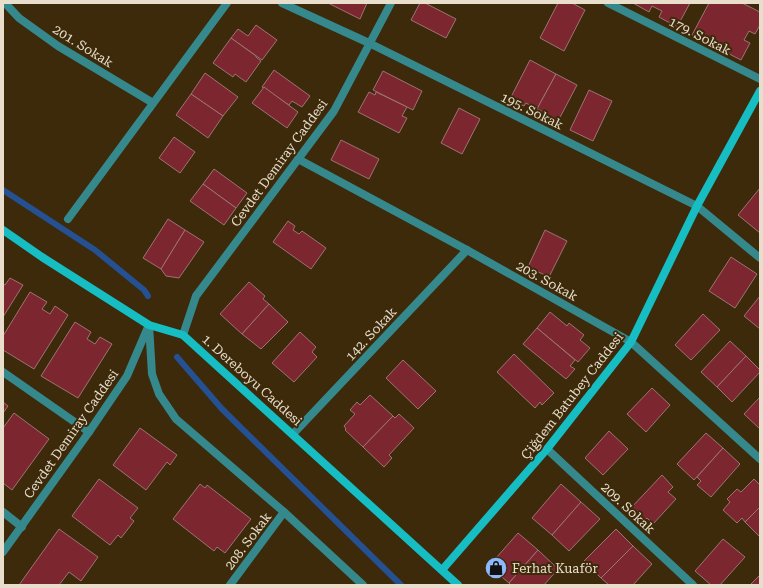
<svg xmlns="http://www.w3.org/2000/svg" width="763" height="588" font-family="'Roboto Serif',serif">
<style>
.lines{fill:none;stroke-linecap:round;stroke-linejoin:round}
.stream{stroke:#255091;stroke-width:6}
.building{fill:#7c272f;stroke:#9d7373}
.minor{stroke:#35898d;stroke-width:8}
.secondary{stroke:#16bdc3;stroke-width:8}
.labels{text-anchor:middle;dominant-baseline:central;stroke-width:4;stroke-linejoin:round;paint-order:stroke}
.street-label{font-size:13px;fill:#e9decc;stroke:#3c2a0a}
.poi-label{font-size:13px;fill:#e9decc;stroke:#3c2a0a;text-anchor:start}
</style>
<rect width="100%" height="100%" fill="#3c2a0a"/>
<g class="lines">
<g class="stream">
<path d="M3,190l92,60 49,40 4,6"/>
<path d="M177,357l45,52 179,176"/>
</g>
</g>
<g class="building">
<path d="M328,3h39l-7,16z"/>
<path d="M420,3h5l31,16 -10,19 -35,-18z"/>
<path d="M558,3h14l13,7 -21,41 -24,-13z"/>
<path d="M633,3h57l-13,24 -18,-10 3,-6 -10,-5 -3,6z"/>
<path d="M709,3h33l18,9v13l-5,9 -6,-3 -5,9 6,3 -9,17 -49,-25z"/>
<path d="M256,25l21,15 -15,20 -31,-22 7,-9 10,7z"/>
<path d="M231,38l25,18v1l5,4 -15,21 -11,-8 -2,3 -20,-14z"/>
<path d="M530,60l26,14 -19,35 -11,-6 -2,3 -14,-7z"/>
<path d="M274,70l36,26 -8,11 -10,-6 -3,4 -27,-18z"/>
<path d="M383,71l39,20 -9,19 -40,-20z"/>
<path d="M205,73l33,24 -15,19 -32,-22z"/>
<path d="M556,74l21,11 -20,38 -14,-7 2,-3 -8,-4z"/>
<path d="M264,87l34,25 -11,16 -35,-25z"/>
<path d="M589,90l23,11 -19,40 -23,-11z"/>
<path d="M369,92l6,3 1,-3 31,15 -5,9 5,2 -8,15 -41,-21z"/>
<path d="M191,94l32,22 -15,22 -32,-23z"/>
<path d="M459,108l21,11 -18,35 -21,-11z"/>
<path d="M174,137l21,15 -15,21 -21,-15z"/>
<path d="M341,140l38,19 -10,20 -38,-19z"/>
<path d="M214,169l33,24 -11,15 -33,-24z"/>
<path d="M203,184l33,24 -12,17 -34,-24z"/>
<path d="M760,188v45l-22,-18z"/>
<path d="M168,219l17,11 -24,39 -18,-11z"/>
<path d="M288,221l7,5 -2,4 6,4 3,-3 24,17 -15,21 -38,-27z"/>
<path d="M185,230l19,12 -25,36 -13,-2 -5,-7z"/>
<path d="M545,230l22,11 -18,36 -21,-10z"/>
<path d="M731,257l26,17 -22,34 -26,-17z"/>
<path d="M10,278l13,7 -20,32v-33l2,1z"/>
<path d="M249,282l16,14 -2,3 6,5 -27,30 -22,-20z"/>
<path d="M30,292l17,10 -5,7 8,5 5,-8 13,9 -34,54 -31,-19v-14z"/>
<path d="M760,296v33l-16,-13z"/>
<path d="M269,304l19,18 -27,27 -19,-15z"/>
<path d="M550,312l17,14 2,-3 15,12 -4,5 10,8 -12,14 -41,-34z"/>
<path d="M703,314l17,16 -29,30 -16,-15z"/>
<path d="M75,322l16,10 -4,7 8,5 5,-7 12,7 -34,54 -37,-22z"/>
<path d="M537,328l38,32 -5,6 5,3 -9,10 -43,-35z"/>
<path d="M300,332l16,15 -4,5 5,5 -23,25 -22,-19z"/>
<path d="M730,341l16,15 -29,31 -16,-15z"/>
<path d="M514,354l40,39 -12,12 -2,-3 -5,6 -38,-36z"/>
<path d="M746,356l14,14v2l-28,30 -15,-15z"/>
<path d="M403,360l33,31 -18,18 -32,-31z"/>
<path d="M652,388l18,17 -24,27 -19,-18z"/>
<path d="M370,395l23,21 -30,31 -18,-17 1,-1 -2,-3 11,-12 -5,-4 7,-8 3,3z"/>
<path d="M760,397v32l-16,-15z"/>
<path d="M3,402l5,4 -5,7z"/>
<path d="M14,413l35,26 -37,51 -9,-7v-55z"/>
<path d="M399,414l15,14 -25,27 3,3 -8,9 -21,-20 30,-31 2,2z"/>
<path d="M140,428l37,27 -7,10 -3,-3 -21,28 -33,-25z"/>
<path d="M609,431l19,18 -25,26 -18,-17z"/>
<path d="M706,433l17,15 -29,32 -17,-16z"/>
<path d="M723,448l17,16 -29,33 -14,-12 4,-4 -4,-4z"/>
<path d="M662,475l11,12 -5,5 8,7 -23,25 -6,-6 -5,5 -13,-13z"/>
<path d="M99,479l39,29 -8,10 4,3 -13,17 -3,-3 -8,10 -38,-29z"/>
<path d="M754,479l6,6v22l-15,15 -3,-4 -5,5 -14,-13 7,-8 -3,-3 10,-10 4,3z"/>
<path d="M200,484l5,4 2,-3 44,34 -26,34 -8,-6 -3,4 -41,-32z"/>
<path d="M561,484l20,18 -29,33 -20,-17z"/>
<path d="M581,502l19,17 -31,32 -17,-16z"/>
<path d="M760,507v30l-15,-15z"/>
<path d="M59,529l39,28 -17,24 -12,-9 -10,13h-40z"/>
<path d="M616,529l17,17 -32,32 -17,-17z"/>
<path d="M518,533l20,17 -29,33 -20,-17z"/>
<path d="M723,539l22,18 -25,28h-9l-16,-14z"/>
<path d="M633,546l19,18 -19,21h-24l-8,-7z"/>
<path d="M538,550l20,19 -14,16h-33l-2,-2z"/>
<path d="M760,575v10h-10z"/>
</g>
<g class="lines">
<g class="minor">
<path d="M5,3l14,15 39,28 95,57"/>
<path d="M282,3l87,40 328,163 63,52"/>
<path d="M608,3l152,76"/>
<path d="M298,159l169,91 164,92 129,117"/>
<path d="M68,219l159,-216"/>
<path d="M149,325l3,49 7,20 17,25 108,93 79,73"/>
<path d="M183,335l13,-39 138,-185 57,-108"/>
<path d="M3,372l86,60"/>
<path d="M293,434l174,-184"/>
<path d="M547,449l146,136"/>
<path d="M3,512l19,15"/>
<path d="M3,552l86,-120 38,-56 21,-49"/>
<path d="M230,585l54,-73"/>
</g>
<g class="secondary">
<path d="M3,230l39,27 107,68 34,10 275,250"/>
<path d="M442,570l105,-121 84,-107 66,-136 63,-115"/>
</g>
</g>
<defs>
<g id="shop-disc" transform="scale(1.15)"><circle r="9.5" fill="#8db9fc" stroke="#3c2a0a"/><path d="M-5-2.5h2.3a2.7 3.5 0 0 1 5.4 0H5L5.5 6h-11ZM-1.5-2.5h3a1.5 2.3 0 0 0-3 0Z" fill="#111"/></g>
</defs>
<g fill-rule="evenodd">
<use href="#shop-disc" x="496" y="568"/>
</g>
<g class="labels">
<g class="street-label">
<text transform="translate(700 36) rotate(27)">179. Sokak</text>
<text transform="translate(83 46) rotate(32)">201. Sokak</text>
<text transform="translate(532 111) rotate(26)">195. Sokak</text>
<text transform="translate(279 163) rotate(-54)">Cevdet Demiray Caddesi</text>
<text transform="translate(547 281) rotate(29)">203. Sokak</text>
<text transform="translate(371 334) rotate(-47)">142. Sokak</text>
<text transform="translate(252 380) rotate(42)">1. Dereboyu Caddesi</text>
<text transform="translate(572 396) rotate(-52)">Çiğdem Batubey Caddesi</text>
<text transform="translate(71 434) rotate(-55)">Cevdet Demiray Caddesi</text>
<text transform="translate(628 508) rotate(43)">209. Sokak</text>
<text transform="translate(248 541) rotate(-53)">208. Sokak</text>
</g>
<g class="poi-label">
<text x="512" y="568">Ferhat Kuaför</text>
</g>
</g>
<rect width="763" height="588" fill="none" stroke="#e9decc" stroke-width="8"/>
</svg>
